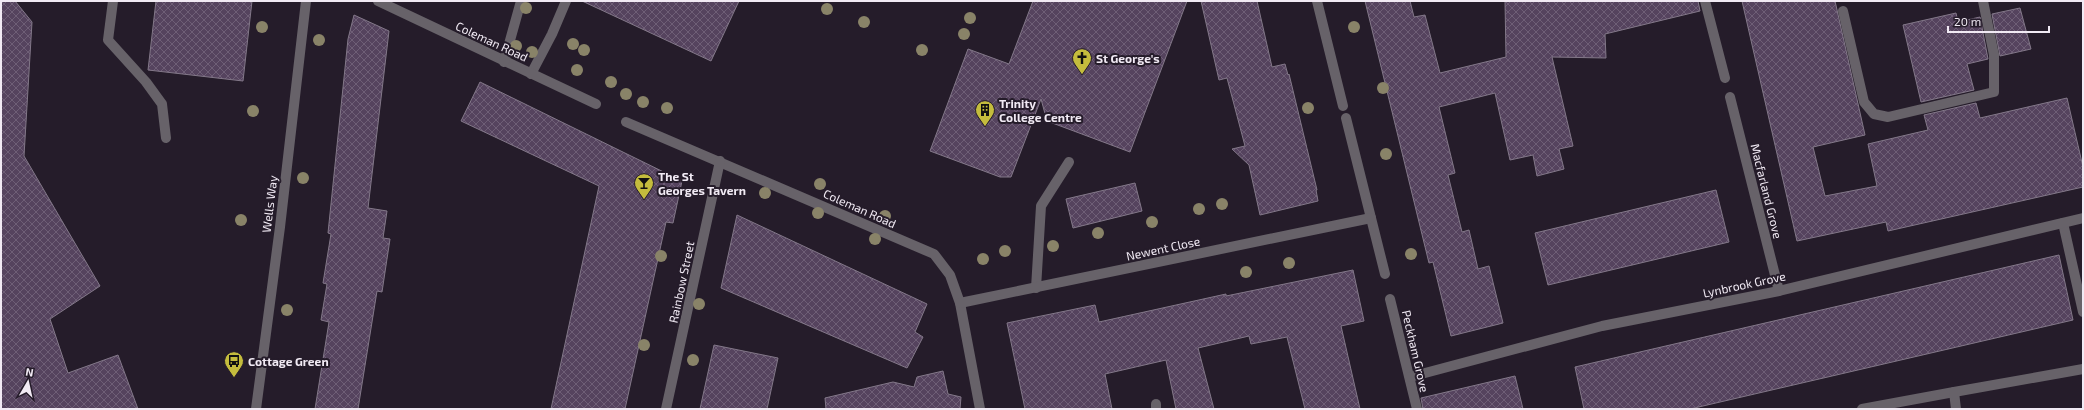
<svg xmlns="http://www.w3.org/2000/svg" width="2084" height="410" font-family="'Exo 2',sans-serif">
<style>
.building{fill:url(#building-cross-hatch);stroke:#837889}
.lines{fill:none;stroke-linecap:round;stroke-linejoin:round}
.service{stroke:#676269;stroke-width:10}
.minor{stroke:#676269;stroke-width:10}
.tertiary{stroke:#676269;stroke-width:10}
.tree{fill:#898368}
.labels{text-anchor:middle;dominant-baseline:central;stroke-width:4;stroke-linejoin:round;paint-order:stroke}
.street-label{font-size:12px;fill:#f1eaf4;stroke:#251c2a}
.poi-label{font-size:12px;font-weight:bold;fill:#f1eaf4;stroke:#251c2a;text-anchor:start}
</style>
<defs>
<pattern id="building-cross-hatch" width="8" height="8" patternUnits="userSpaceOnUse"><rect width="8" height="8" fill="#55435e"/><path d="M0 0l8 8M0 8l8-8" fill="none" stroke="#6e5e76"/></pattern>
</defs>
<rect width="100%" height="100%" fill="#251c2a"/>
<g class="building">
<path d="M1,1h14l17,21 -8,134 76,130 -50,33 18,54 50,-18 20,54h-137z"/>
<path d="M156,1h96l-9,80 -95,-11z"/>
<path d="M582,1h157l-28,60z"/>
<path d="M1033,1h154l-57,151 -83,-31 -6,-22 -30,78h-11l-70,-26 38,-102 41,15z"/>
<path d="M1201,1h56l15,66 13,-3 3,11 1,-1 28,116h-1l2,11 -58,14 -11,-50 -17,-16 13,-3 -18,-68 -8,2z"/>
<path d="M1365,1h45l4,16 11,-2 15,58 66,-16 -1,-56h193l2,10 -95,23 1,24 -54,-1 21,89 -14,3 5,20 -27,7 -4,-21 -23,5 -15,-67 -56,14 16,66 -7,2 14,57 7,-2 9,39 11,-3 14,57 -52,13 -18,-74 -4,1z"/>
<path d="M1742,1h93l30,134 -52,12 12,49 52,-10 -9,-42 60,-14 -4,-15 52,-12 4,15 87,-20 16,69v20l-195,44 -2,-9 -89,19z"/>
<path d="M2020,8l11,41 -31,7 -8,-42z"/>
<path d="M1956,13l2,9 22,-5 8,42 -21,5 7,26 -53,12 -18,-77z"/>
<path d="M354,15l35,16 -21,177 19,3 -4,27 7,1 -8,53 -5,-1 -19,118h-43l14,-87 -8,-2 6,-36 -4,-1 8,-49 -3,-1 20,-194z"/>
<path d="M480,82l202,99 -9,42 -7,-1 -41,187h-74l48,-223 -138,-65z"/>
<path d="M1135,183l7,28 -69,17 -7,-29z"/>
<path d="M1716,190l13,52 -181,43 -13,-52z"/>
<path d="M737,215l190,89 -12,28 8,5 -16,31 -186,-80z"/>
<path d="M2059,255l14,65 -383,89h-106l-9,-42z"/>
<path d="M1353,270l11,51 -23,5 19,83h-55l-18,-72 -36,7 -2,-8 -51,12 16,61h-38l-10,-49 -61,14 7,35h-87l-18,-86 88,-18 4,17 127,-28v2z"/>
<path d="M714,345l64,13 -11,51h-67z"/>
<path d="M943,371l5,23 13,3 -1,12h-134l-1,-11 68,-16 21,5 3,-10z"/>
<path d="M1515,376l8,33h-100l-2,-11z"/>
</g>
<g class="lines">
<g class="service">
<path d="M113,1l-5,39 38,42 16,22 4,34"/>
<path d="M1843,11l21,91 10,12 14,3 106,-25v-37"/>
<path d="M531,74l21,-40 14,-33"/>
<path d="M2063,223l20,89"/>
<path d="M1036,288l5,-82 28,-44"/>
<path d="M1862,409l92,-17"/>
<path d="M1956,409l-2,-17 129,-23"/>
</g>
<g class="minor">
<path d="M378,1l218,103"/>
<path d="M1317,1l26,105"/>
<path d="M1705,1l20,77"/>
<path d="M1983,1l11,54"/>
<path d="M504,62l17,-61"/>
<path d="M1730,97l49,194"/>
<path d="M1346,118l39,156"/>
<path d="M626,122l308,132 16,21 10,28 20,106"/>
<path d="M1390,299l27,110"/>
<path d="M960,303l411,-85"/>
<path d="M1410,377l192,-51 177,-35 304,-73"/>
<path d="M1156,404v5"/>
<path d="M666,409l54,-248"/>
</g>
<path class="tertiary" d="M256,409l24,-182 26,-226"/>
</g>
<g class="tree">
<circle cx="526" cy="8" r="6"/>
<circle cx="827" cy="9" r="6"/>
<circle cx="970" cy="18" r="6"/>
<circle cx="864" cy="22" r="6"/>
<circle cx="262" cy="27" r="6"/>
<circle cx="1354" cy="27" r="6"/>
<circle cx="964" cy="34" r="6"/>
<circle cx="319" cy="40" r="6"/>
<circle cx="573" cy="44" r="6"/>
<circle cx="516" cy="46" r="6"/>
<circle cx="584" cy="50" r="6"/>
<circle cx="922" cy="50" r="6"/>
<circle cx="532" cy="52" r="6"/>
<circle cx="577" cy="70" r="6"/>
<circle cx="611" cy="82" r="6"/>
<circle cx="1383" cy="88" r="6"/>
<circle cx="626" cy="94" r="6"/>
<circle cx="643" cy="102" r="6"/>
<circle cx="667" cy="108" r="6"/>
<circle cx="1308" cy="108" r="6"/>
<circle cx="253" cy="111" r="6"/>
<circle cx="1386" cy="154" r="6"/>
<circle cx="303" cy="178" r="6"/>
<circle cx="820" cy="184" r="6"/>
<circle cx="765" cy="193" r="6"/>
<circle cx="1222" cy="204" r="6"/>
<circle cx="1199" cy="209" r="6"/>
<circle cx="818" cy="213" r="6"/>
<circle cx="885" cy="216" r="6"/>
<circle cx="241" cy="220" r="6"/>
<circle cx="1152" cy="222" r="6"/>
<circle cx="1098" cy="233" r="6"/>
<circle cx="875" cy="239" r="6"/>
<circle cx="1053" cy="246" r="6"/>
<circle cx="1005" cy="251" r="6"/>
<circle cx="1411" cy="254" r="6"/>
<circle cx="661" cy="256" r="6"/>
<circle cx="983" cy="259" r="6"/>
<circle cx="1289" cy="263" r="6"/>
<circle cx="1246" cy="272" r="6"/>
<circle cx="699" cy="304" r="6"/>
<circle cx="287" cy="310" r="6"/>
<circle cx="644" cy="345" r="6"/>
<circle cx="693" cy="360" r="6"/>
</g>
<defs>
<g id="church-pin" transform="scale(1)"><path d="M0 17L-7.5 6A9.5 9.5 0 1 1 7.5 6Z" fill="#c4bc3d" stroke="#251c2a"/><path d="M-1.2-6h2.4v3.5h3.3v2.4h-3.3V6h-2.4V-.1h-3.3v-2.4h3.3Z" fill="#111"/></g>
<g id="building-pin" transform="scale(1)"><path d="M0 17L-7.5 6A9.5 9.5 0 1 1 7.5 6Z" fill="#c4bc3d" stroke="#251c2a"/><path d="M-4-6H4V6H1V3H-1V6H-4ZM-2.5-4.3h1.7v1.8h-1.7ZM.8-4.3h1.7v1.8H.8ZM-2.5-1h1.7V.8h-1.7ZM.8-1h1.7V.8H.8Z" fill="#111"/></g>
<g id="bar-pin" transform="scale(1)"><path d="M0 17L-7.5 6A9.5 9.5 0 1 1 7.5 6Z" fill="#c4bc3d" stroke="#251c2a"/><path d="M-6-5H6L.8 .8V4.5H3.5V6h-7V4.5H-.8V.8Z" fill="#111"/></g>
<g id="bus-pin" transform="scale(1)"><path d="M0 17L-7.5 6A9.5 9.5 0 1 1 7.5 6Z" fill="#c4bc3d" stroke="#251c2a"/><path d="M-5-6H5V4H4V6H2V4H-2V6H-4V4H-5ZM-3.5-4V0h7V-4ZM-3.5 1.2v1.5H-2V1.2ZM2 1.2v1.5H3.5V1.2Z" fill="#111"/></g>
</defs>
<g fill-rule="evenodd">
<use href="#church-pin" x="1082" y="58"/>
<use href="#building-pin" x="985" y="110"/>
<use href="#bar-pin" x="644" y="183"/>
<use href="#bus-pin" x="234" y="361"/>
</g>
<g class="labels">
<g class="street-label">
<text transform="translate(492 41) rotate(25)">Coleman Road</text>
<text transform="translate(1767 191) rotate(76)">Macfarland Grove</text>
<text transform="translate(269 204) rotate(-83)">Wells Way</text>
<text transform="translate(860 208) rotate(24)">Coleman Road</text>
<text transform="translate(1163 248) rotate(-12)">Newent Close</text>
<text transform="translate(681 282) rotate(-78)">Rainbow Street</text>
<text transform="translate(1744 284) rotate(-12)">Lynbrook Grove</text>
<text transform="translate(1416 351) rotate(77)">Peckham Grove</text>
</g>
<g class="poi-label">
<text x="1096" y="58">St George's</text>
<text x="999" y="103">Trinity<tspan x="999" dy="14">College Centre</tspan></text>
<text x="658" y="176">The St<tspan x="658" dy="14">Georges Tavern</tspan></text>
<text x="248" y="361">Cottage Green</text>
</g>
</g>
<rect width="2084" height="410" fill="none" stroke="#f1eaf4" stroke-width="4"/>
<g transform="translate(28 382) rotate(9)" stroke="#251c2a" stroke-width="3" paint-order="stroke">
<path d="M0-3L7 15L0 10L-7 15Z" fill="#f1eaf4"/>
<text y="-6" font-size="11" font-weight="bold" text-anchor="middle" fill="#f1eaf4">N</text>
</g>
<path d="M1948 26v6h101v-6" fill="none" stroke="#f1eaf4" stroke-width="2"/>
<text x="1954" y="26" font-size="12" fill="#f1eaf4" stroke="#251c2a" stroke-width="3" paint-order="stroke">20 m</text>
</svg>
